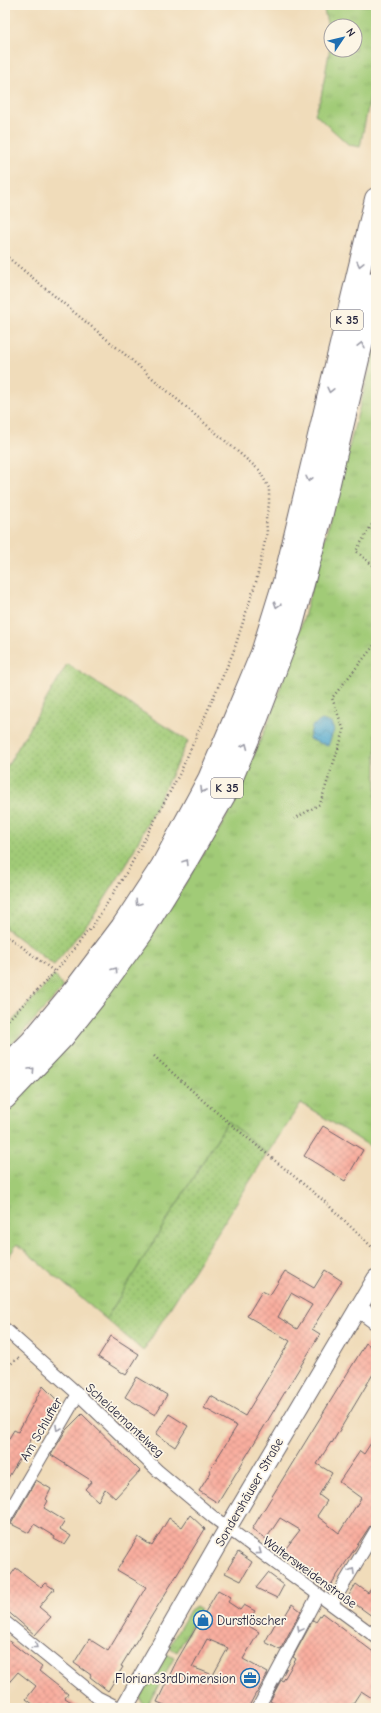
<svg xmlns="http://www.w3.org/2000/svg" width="381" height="1713" font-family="'Comic Neue',sans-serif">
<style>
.grass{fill:url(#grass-tufts);stroke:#627659}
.park{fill:url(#park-dots);stroke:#627659}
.water{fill:url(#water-waves);stroke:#3a6684}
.building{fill:url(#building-cross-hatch);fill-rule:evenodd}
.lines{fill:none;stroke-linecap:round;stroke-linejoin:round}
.street-casing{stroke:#6a6367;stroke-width:14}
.secondary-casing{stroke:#6a6367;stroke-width:19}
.highway-casing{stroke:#6a6367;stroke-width:24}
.path{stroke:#6a6367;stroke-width:2.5;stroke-dasharray:1 3;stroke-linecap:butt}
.street{stroke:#fff;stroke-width:12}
.secondary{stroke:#fff;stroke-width:17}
.highway{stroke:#fff;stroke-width:22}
.oneway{stroke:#9c9ca7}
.labels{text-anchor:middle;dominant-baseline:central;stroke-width:3.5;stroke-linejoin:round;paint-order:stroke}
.shield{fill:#fcf5e5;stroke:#63616e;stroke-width:1}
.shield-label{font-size:12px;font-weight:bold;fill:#22223b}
.street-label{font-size:13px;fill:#22223b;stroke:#fcf5e5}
.poi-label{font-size:13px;fill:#22223b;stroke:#fcf5e5;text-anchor:start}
</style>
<defs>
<pattern id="grass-tufts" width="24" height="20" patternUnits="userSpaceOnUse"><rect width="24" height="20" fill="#a1cb77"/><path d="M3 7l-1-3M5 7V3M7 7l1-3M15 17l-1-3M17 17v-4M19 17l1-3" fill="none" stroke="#8aae68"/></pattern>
<pattern id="park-dots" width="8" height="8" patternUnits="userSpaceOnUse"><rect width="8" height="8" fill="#a1cb77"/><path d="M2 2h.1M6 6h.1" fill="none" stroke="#8aae68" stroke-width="1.8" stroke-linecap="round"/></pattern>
<pattern id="water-waves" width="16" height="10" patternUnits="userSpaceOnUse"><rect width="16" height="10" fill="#52a9ce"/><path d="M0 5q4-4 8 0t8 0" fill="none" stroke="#4489a8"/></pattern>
<pattern id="building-cross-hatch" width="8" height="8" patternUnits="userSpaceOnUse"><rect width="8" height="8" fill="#f9ae9f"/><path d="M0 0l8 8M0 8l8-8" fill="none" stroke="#d5958a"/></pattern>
</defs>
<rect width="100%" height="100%" fill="#fcf5e5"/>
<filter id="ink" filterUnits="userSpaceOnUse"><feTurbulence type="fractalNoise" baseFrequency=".025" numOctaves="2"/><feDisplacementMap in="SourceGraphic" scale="8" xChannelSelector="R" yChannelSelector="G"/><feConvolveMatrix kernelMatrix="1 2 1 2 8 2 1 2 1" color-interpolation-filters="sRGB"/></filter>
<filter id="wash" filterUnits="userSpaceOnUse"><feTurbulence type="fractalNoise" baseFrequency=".012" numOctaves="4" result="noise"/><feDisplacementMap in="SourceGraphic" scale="16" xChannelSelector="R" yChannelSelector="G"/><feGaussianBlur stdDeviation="0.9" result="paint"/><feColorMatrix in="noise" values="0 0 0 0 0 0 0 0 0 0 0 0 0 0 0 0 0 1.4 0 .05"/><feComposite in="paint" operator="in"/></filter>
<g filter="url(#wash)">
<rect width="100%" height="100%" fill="#f0dcba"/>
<g class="grass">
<path d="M323,5h53l-1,68 -15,74 -11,-2 -34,-31 6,-17 10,-55v8h24v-24h-24v15z"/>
<path d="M376,345v805l-75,-47 -34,51 -39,-33 -122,198 -89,-75 -12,18v-155l151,-178 68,-107 45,-101 35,-104z"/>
<path d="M55,975l8,13 -58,64v-23z"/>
<path d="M196,1606l5,3 -24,43 -8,-5 21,-37z"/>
<path d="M165,1653l9,5 -27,48 -5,-3 -2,-6z"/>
</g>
<g class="park">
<path d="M67,664l121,77 -61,123 -34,53 -39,48 -49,-37v-158z"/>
<path d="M228,1121l39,33 -124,197 -37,-32z"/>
</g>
<path class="water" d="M322,720l9,3 3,7 -6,16 -19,-7 3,-13z"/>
<g id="blocks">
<g class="building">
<path d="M323,1126l40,24 -18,31 -41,-25z"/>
<path d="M325,1270l17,11 -30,48 8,5 -102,169 -19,-12 12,-19 -2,-1 28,-45 -33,-18 7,-12 34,20 45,-75 -43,-25 15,-25 8,4 15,-24 29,17zM291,1293l21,12 -15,24 -19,-12z"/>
<path d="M111,1336l28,18 -13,21 -28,-18z"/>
<path d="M366,1343l10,7v19l-44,74 -1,-1 -14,22 15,9 -13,22 8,6 -10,15 22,17 22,-35 -22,-16 21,-31 4,3 12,-19v88l-6,3 -40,60 -47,-34 17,-22 -20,-12 -14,21 -14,-10z"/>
<path d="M137,1377l30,18 -12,20 -30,-18z"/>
<path d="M43,1386l16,16 -12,23 -6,-2 -36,60v-38l9,-15 4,2z"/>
<path d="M82,1414l58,57 -25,27 -10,-9 -7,12 -13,-12 7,-8 -41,-26 15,-25z"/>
<path d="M169,1414l19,12 -13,21 -19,-13z"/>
<path d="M36,1480l15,9 -5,10 2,2 -4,7 21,13 -5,8 11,7 -6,9 -11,-6 1,-2 -21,-13 -5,9 -18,-9z"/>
<path d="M190,1515l15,14 -84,137 2,1 -15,24 -18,-14 1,-2 -17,-12 15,-24 19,12 38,-64 -29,-17 21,-33 14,9 17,-28 13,9z"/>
<path d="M238,1552l14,10 -11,19 -16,-8z"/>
<path d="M16,1568l25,19 4,-4 9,6 -15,18 12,10 -16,18 -30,-26v-26z"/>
<path d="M268,1573l16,12 -7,13 -21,-10z"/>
<path d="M376,1582v37l-29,-21 9,-14 12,9z"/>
<path d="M218,1590l13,7 -3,5 12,8 4,-5 11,6 -8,14 12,7 -16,27 25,14 -11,20h-1l-8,15h-76l-15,-6 19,-40zM207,1639l21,9 -15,27 -21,-8z"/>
<path d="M292,1604l9,7 -21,39 -15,-8 11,-20 4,2z"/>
<path d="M322,1613l54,41v37l-4,7 -11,-7 -11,17h-68l-12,-7 11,-21 2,1 13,-22 -3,-2 20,-37 3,2z"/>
<path d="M5,1638l37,29 -3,4 29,23 -3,4 16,10h-43l-12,-9 10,-13 -18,-14 -13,15z"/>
</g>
</g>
</g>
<g filter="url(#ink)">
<use href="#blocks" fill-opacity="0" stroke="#6a6367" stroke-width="1"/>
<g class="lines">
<g class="street-casing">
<g id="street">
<path d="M5,1329l73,65 79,76 56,47 163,120"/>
<path d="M5,1519l73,-125"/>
<path d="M332,1604l44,-74"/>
<path d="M5,1622l92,75 22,11"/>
<path d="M258,1708l60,-113"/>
</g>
</g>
<g class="secondary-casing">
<g id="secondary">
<path d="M358,1308l18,13"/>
<path d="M124,1708l93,-162 159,-268"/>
</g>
</g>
<g class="highway-casing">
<g id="highway">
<path d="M5,1068l27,-27 44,-53 46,-61 40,-61 47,-87 23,-54 30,-72 22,-71 92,-383"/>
<path d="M5,1098l58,-61 31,-39 48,-66 46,-74 37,-64 32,-76 34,-90 30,-111 55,-235"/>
</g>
</g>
<g class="path">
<path d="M5,255l116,96 138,119 10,18v17l-3,12 1,15 -11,50 -23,71 -53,120 -52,97 -34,54 -39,48 -50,51"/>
<path d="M376,518l-20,33 20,17"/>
<path d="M294,819l26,-15 24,-73 -12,-33 44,-55"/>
<path d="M5,934l50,38"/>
<path d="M154,1056l55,50 116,96 51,49"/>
<path d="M5,1368l14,-10"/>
</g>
<use href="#street" class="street"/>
<use href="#secondary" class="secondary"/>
<use href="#highway" class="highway"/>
</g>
<defs><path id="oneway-chevron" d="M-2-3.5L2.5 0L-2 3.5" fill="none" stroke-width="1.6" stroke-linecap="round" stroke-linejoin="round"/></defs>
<g class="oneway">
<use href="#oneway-chevron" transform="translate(360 264) rotate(103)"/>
<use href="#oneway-chevron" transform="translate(361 345) rotate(-77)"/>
<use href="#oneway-chevron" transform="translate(330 390) rotate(103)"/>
<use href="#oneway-chevron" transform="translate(309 479) rotate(103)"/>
<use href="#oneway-chevron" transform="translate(277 605) rotate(107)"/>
<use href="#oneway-chevron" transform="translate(245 746) rotate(-67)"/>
<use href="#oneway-chevron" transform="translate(203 790) rotate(119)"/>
<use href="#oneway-chevron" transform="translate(186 862) rotate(-58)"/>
<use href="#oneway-chevron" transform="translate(138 903) rotate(123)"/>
<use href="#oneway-chevron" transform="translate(115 970) rotate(-54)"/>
<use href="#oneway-chevron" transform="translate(32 1070) rotate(-47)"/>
<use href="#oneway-chevron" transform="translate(58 1428) rotate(120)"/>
<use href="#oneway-chevron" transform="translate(259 1552) rotate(36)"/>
<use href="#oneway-chevron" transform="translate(352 1571) rotate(-59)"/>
<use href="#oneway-chevron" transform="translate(300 1629) rotate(118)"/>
<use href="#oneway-chevron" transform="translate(35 1646) rotate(39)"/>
</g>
</g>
<defs>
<g id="shop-ring" transform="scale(1)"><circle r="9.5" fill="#fcf5e5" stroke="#1f6fb2" stroke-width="1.5"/><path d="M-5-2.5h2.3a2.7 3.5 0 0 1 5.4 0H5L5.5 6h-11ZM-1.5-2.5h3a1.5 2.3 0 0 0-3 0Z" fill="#1f6fb2"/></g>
<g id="office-ring" transform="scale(1)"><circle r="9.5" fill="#fcf5e5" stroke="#1f6fb2" stroke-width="1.5"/><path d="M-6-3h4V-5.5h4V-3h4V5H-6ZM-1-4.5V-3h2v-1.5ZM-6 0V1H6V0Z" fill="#1f6fb2"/></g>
</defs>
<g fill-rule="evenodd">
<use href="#shop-ring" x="203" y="1620"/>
<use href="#office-ring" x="250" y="1678"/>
</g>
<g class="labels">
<g class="shield">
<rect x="331" y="310" width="32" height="20" rx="3"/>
<rect x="211" y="778" width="32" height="20" rx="3"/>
</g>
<g class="shield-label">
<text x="347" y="320">K 35</text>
<text x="227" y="788">K 35</text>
</g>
<g class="street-label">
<text transform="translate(125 1420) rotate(43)">Scheidemantelweg</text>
<text transform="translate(41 1429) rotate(-60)">Am Schlufter</text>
<text transform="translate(249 1492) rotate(-60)">Sondershäuser Straße</text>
<text transform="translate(310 1572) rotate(36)">Waltersweidenstraße</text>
</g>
<g class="poi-label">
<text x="217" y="1620">Durstlöscher</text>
<text x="236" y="1678" text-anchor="end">Florians3rdDimension</text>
</g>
</g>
<rect width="381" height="1713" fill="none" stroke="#fcf5e5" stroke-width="20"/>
<g transform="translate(343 38) rotate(55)"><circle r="19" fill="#fcf5e5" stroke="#a5a1a1"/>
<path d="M0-3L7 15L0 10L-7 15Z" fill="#1f6fb2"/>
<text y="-6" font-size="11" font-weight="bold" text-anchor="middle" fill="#22223b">N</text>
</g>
</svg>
